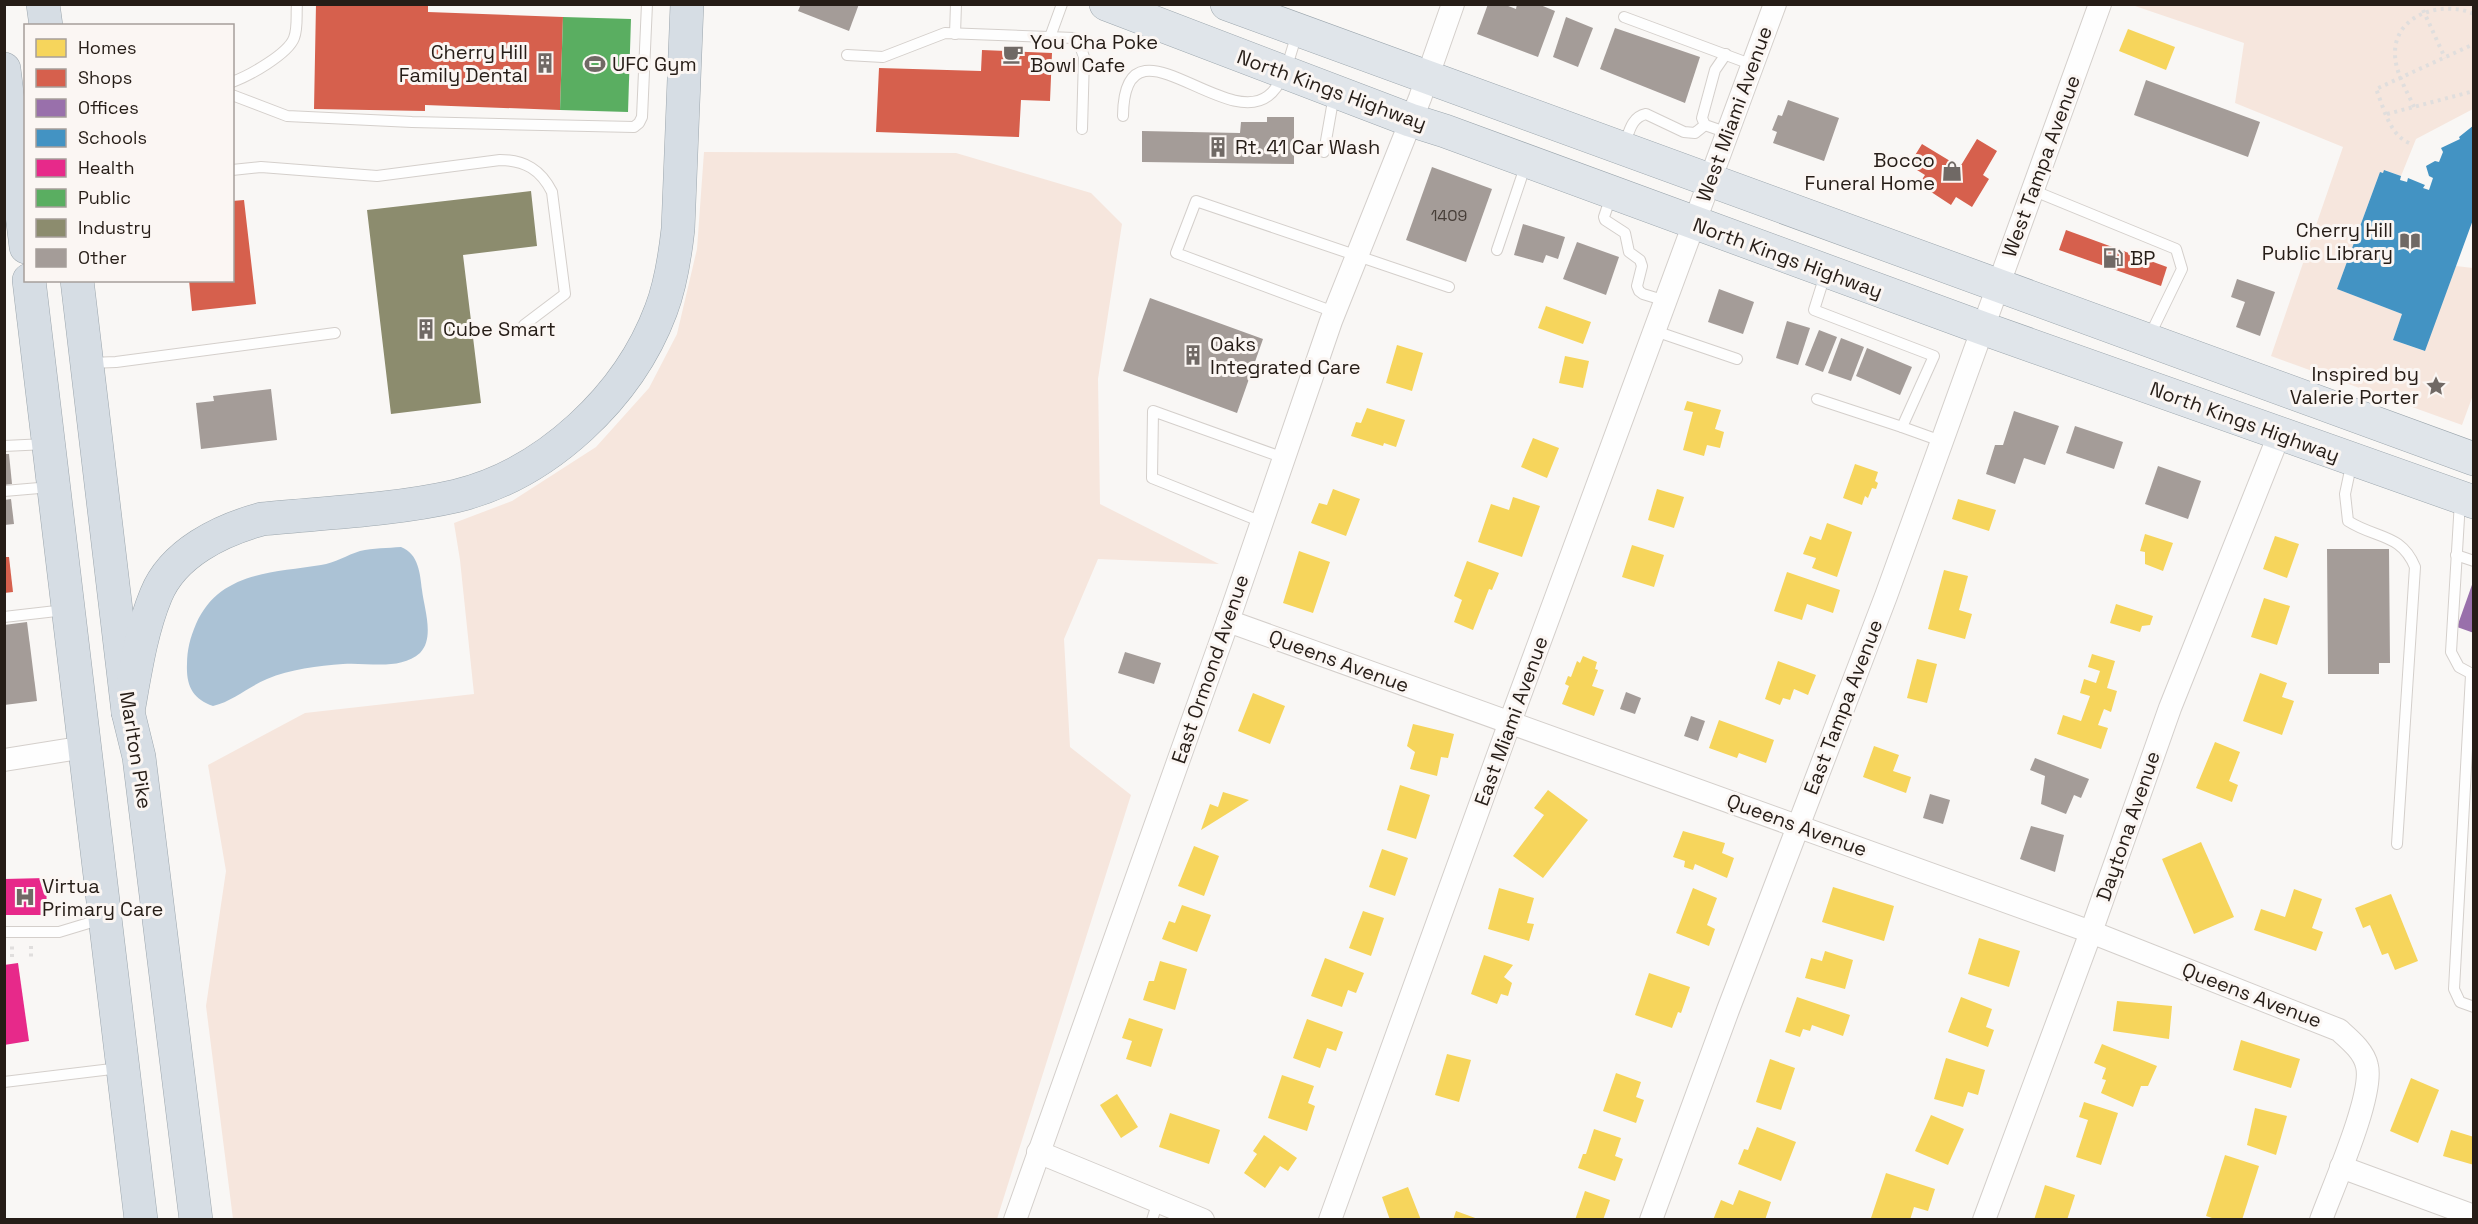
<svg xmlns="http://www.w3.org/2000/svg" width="2478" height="1224" font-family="'Space Grotesk',sans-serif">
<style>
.green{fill:#f6e6dd}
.water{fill:#abc2d5}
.homes{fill:#f6d55c}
.shops{fill:#d6604d}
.offices{fill:#9970ab}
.schools{fill:#4393c3}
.health{fill:#e7298a}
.public{fill:#5aae61}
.industry{fill:#8c8c6e}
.building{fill:#a49c98}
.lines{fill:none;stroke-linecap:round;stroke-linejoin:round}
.service-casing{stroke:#d4cfcb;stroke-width:12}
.minor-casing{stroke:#d4cfcb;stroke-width:24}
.primary-casing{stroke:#9ca6ad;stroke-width:34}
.trunk-casing{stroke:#9ca6ad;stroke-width:34}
.path{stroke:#e0dedd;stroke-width:4;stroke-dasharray:3 4.5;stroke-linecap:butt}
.service{stroke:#fefefe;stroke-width:10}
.minor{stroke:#fefefe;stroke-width:22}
.primary{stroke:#e0e5ea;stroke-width:33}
.trunk{stroke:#d6dde4;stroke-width:33}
.labels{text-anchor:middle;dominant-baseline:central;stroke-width:6;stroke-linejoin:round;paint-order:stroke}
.number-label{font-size:16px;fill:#463d37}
.poi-label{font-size:20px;fill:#261d17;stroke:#fbf6f3;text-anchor:start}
.street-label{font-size:20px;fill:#261d17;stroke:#fbf6f3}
</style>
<rect width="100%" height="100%" fill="#f9f7f5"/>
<g class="green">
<path d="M2132,5h341v104l-57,30 -15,37 -16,-6 -2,3 -3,-1 -43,117 65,25 -9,26 31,11 32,-85 17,2v127l-11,30 -191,-69 72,-209 -108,-44 9,-60z"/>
<path d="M704,152l252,1 135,40 31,31 -24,155 2,125 119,60 -121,-5 -34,80 6,108 61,48 -134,424h-764l-27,-213 20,-135 -18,-106 97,-52 169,-19 -14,-134 -6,-37 58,-22 84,-54 53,-59 28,-54 20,-85z"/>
</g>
<path class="water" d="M401,547c18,7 19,27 21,43 2,18 13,48 -2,63 -20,18 -53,9 -77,11 -25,2 -53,5 -76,15 -19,8 -34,22 -54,27 -20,-7 -27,-20 -26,-42 0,-14 3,-26 9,-40 23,-52 75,-51 125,-59 14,-2 26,-10 39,-14 13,-3 28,-3 41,-4z"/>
<g class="homes">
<path d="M2128,29l47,18 -9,23 -47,-19z"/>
<path d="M1546,306l45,16 -8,22 -45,-16z"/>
<path d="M1397,345l26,8 -11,38 -26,-8z"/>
<path d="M1565,356l24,5 -6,27 -24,-5z"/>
<path d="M1687,401l34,9 -6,19 9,3 -4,16 -13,-3 -3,11 -21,-6 10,-38 -9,-2z"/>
<path d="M1367,408l38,12 -9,27 -12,-4 -1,3 -32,-10 5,-14 5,1z"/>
<path d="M1533,438l26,10 -12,30 -26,-11z"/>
<path d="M1855,464l23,8 -3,9 3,2 -2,6 -4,-1 -4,10 -3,-2 -3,9 -19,-7z"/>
<path d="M1333,489l27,10 -14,37 -35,-13 8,-20 8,2z"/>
<path d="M1657,489l27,8 -10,31 -26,-8z"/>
<path d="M1513,497l27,9 -18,51 -44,-15 13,-38 18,6z"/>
<path d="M1958,499l38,11 -7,21 -37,-12z"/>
<path d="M1827,523l25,9 -15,45 -25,-9 4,-10 -13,-4 7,-18 11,4z"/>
<path d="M2145,534l28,9 -10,28 -18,-7v-12l-5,-1z"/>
<path d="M2275,536l24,8 -12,34 -24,-9z"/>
<path d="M1632,545l32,10 -10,32 -32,-10z"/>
<path d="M1299,551l31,11 -17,51 -30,-10z"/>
<path d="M1467,561l32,12 -7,17 -3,-1 -16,41 -19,-8 8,-22 -8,-4z"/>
<path d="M1944,570l24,6 -9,34 13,4 -7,25 -37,-10z"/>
<path d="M1787,572l53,18 -7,23 -26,-9 -5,16 -28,-9z"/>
<path d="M2264,598l26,8 -13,39 -26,-8z"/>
<path d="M2116,604l37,12 -3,9 -8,1 -2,6 -30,-9z"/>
<path d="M2092,654l23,7 -8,27 10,3 -6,21 -7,-3 -6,16 10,3 -7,21 -44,-15 6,-19 18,6 9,-25 -10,-3 4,-14 12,4 4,-12 -12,-4z"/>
<path d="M1583,656l14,6 -2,7 3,1 -6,16 12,4 -10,26 -32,-12 7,-18 -4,-2 3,-8 3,1 6,-16 3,2z"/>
<path d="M1917,659l20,5 -10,39 -20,-5z"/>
<path d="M1778,661l38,14 -8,20 -14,-6 -4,11 -7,-2 -3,7 -15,-6z"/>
<path d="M2260,673l27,10 -5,14 12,4 -12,34 -39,-14z"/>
<path d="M1253,693l32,13 -15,38 -32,-13z"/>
<path d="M1719,720l55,20 -8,23 -27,-10 -2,5 -28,-10z"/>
<path d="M1413,724l41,10 -6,24 -7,-1 -4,19 -27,-7 5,-17 -8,-6z"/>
<path d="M2215,742l25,10 -11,29 9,4 -6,17 -36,-14z"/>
<path d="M1874,746l25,9 -6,16 18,6 -5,16 -43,-16z"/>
<path d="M1400,785l30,10 -14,44 -29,-9z"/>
<path d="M1548,790l40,30 -45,58 -30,-22 31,-41 -10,-7z"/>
<path d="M1223,792l26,8 -48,30 9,-26 8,3z"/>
<path d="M1683,831l42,12 -3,10 12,5 -7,20 -32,-14 -2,6 -9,-3 1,-6 -12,-4z"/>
<path d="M2201,842l33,75 -40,17 -32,-75z"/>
<path d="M1194,846l25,10 -15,40 -26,-10z"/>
<path d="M1382,849l26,9 -13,38 -26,-9z"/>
<path d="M1833,887l61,19 -10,35 -62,-19z"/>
<path d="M1499,888l35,10 -7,25 7,1 -5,17 -41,-12z"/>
<path d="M1693,888l24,10 -10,27 8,4 -6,17 -33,-13z"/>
<path d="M2294,889l28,10 -10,29 11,4 -7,19 -62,-21 7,-21 24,8z"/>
<path d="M2391,894l27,67 -23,9 -7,-17 -6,2 -12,-30 -7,3 -8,-20z"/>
<path d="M1182,905l29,10 -14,37 -35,-13 7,-18 6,2z"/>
<path d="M1363,911l21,7 -13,38 -22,-8z"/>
<path d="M1979,938l41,13 -11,36 -41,-13z"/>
<path d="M1825,951l28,9 -8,29 -40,-11 6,-20 11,3z"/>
<path d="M1484,955l29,10 -9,12 8,6 -4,13 -7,-2 -4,10 -26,-10z"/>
<path d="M1325,958l39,15 -8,20 -8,-3 -6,17 -31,-11z"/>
<path d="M1160,961l27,8 -12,41 -32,-10 6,-19h5z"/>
<path d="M1649,973l41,14 -9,26 -3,-1 -6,16 -37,-13z"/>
<path d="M1797,997l53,18 -7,21 -31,-11 -2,6 -7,-2 -3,8 -15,-5z"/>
<path d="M1961,997l31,12 -6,18 8,3 -6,17 -40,-15z"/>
<path d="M2117,1001l55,5 -3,33 -56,-8z"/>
<path d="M1129,1018l34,11 -12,38 -25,-8 6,-18 -10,-3z"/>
<path d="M1307,1019l36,13 -7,19 -9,-3 -7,20 -27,-10z"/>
<path d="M2241,1040l59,19 -9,29 -58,-18z"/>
<path d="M2102,1044l55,22 -9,20h-7l-8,21 -32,-14 5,-13 -4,-1 4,-11 -12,-5z"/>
<path d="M1447,1054l24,6 -12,42 -24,-7z"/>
<path d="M1946,1058l39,12 -7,25 -10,-3 -5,15 -29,-8z"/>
<path d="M1770,1059l25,9 -14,42 -25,-8z"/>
<path d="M1616,1073l25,9 -5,15 8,3 -8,23 -33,-12z"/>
<path d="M1282,1075l32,11 -6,17 7,3 -8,25 -39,-13z"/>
<path d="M2411,1078l28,12 -21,53 -28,-12z"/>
<path d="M1117,1094l21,33 -17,11 -21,-33z"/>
<path d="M2084,1102l34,11 -17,52 -25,-8 12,-37 -9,-3z"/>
<path d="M2255,1108l32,8 -11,39 -29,-10z"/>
<path d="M1170,1113l50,17 -11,34 -50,-17z"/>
<path d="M1931,1115l33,14 -16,36 -33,-14z"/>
<path d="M1757,1127l39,15 -15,39 -43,-17 6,-15 4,1z"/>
<path d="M1594,1129l27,9 -6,18 8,3 -8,22 -37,-13 5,-14h3z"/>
<path d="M2451,1130l23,7v28l-31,-9z"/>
<path d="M1264,1135l33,23 -9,13 -8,-5 -15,22 -21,-15 13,-19 -4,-3z"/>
<path d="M2225,1155l34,11 -17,54h-24l-12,-4z"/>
<path d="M1886,1173l49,16 -7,22 -14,-4 -4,13 -39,-2z"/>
<path d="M2045,1185l30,10 -8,25h-33z"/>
<path d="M1408,1187l13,33h-31l-8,-23z"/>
<path d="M1739,1190l32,12 -6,18h-52l8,-20 12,5z"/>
<path d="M1585,1191l25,9 -7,20h-28z"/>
<path d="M1456,1211l22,8 -1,1h-24z"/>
</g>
<g class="shops">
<path d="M316,4h112v8l135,5 -3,93 -135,-5v6l-111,-2z"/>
<path d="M982,50l70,3 -2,48 -29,-1 -2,37 -143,-5 3,-64 102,3z"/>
<path d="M1977,139l20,12 -14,24 6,4 -17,28 -16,-10 -5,8 -32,-21 6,-9 -16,-10 13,-21 38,23z"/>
<path d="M244,200l12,104 -64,7 -3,-31h43v-79z"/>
<path d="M2066,230l101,37 -6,19 -102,-36z"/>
<path d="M4,557h5l4,35 -9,1z"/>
</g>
<path class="offices" d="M2473,582h1v51l-17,-6z"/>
<path class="schools" d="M2474,125v92l-49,134 -32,-11 9,-26 -65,-25 43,-117 3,1 1,-3 17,6 -1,4 7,2 1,-4 17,7 -2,3 6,2 4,-12 -4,-2 -3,-10 9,-5 4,1 4,-10 -2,-4 19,-9 -1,-2z"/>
<g class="health">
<path d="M46,878l1,37h-43v-36z"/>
<path d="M18,963l11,78 -25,4v-80z"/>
</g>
<path class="public" d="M563,17l68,2 -3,93 -68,-2z"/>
<path class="industry" d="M531,191l6,55 -74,9 18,148 -90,11 -24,-204z"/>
<g class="building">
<path d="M801,4h58l-10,27 -51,-20z"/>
<path d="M1488,4h15l13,5 1,-5h21l17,7 -17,46 -61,-23z"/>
<path d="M1566,17l27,11 -15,39 -25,-10z"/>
<path d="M1615,28l85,29 -15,46 -85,-34z"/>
<path d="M2146,80l114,42 -12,35 -114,-42z"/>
<path d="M1788,100l51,18 -15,43 -51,-18 4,-11 -5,-2 6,-15 4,1z"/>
<path d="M1267,117h27v47l-152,-2v-31l98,2 1,-11h26z"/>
<path d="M1432,167l60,22 -26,73 -60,-22z"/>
<path d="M1523,224l42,13 -7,22 -12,-4 -3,8 -29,-8z"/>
<path d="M1577,242l42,15 -13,38 -43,-16z"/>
<path d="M2237,279l38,13 -15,44 -24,-9 9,-25 -14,-5z"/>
<path d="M1719,289l35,13 -11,32 -35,-12z"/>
<path d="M1150,298l113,41 -26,74 -114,-42z"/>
<path d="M1787,321l23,7 -12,37 -22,-7z"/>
<path d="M1819,330l18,7 -14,35 -18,-7z"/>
<path d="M1841,338l23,9 -13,34 -23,-8z"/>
<path d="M1867,348l45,19 -12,28 -44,-19z"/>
<path d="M271,389l6,51 -76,9 -5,-46 18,-2 -1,-5z"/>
<path d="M2014,411l45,15 -14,39 -21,-7 -9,26 -29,-10 9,-29h8z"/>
<path d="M2075,426l48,16 -9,27 -48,-16z"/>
<path d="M4,454h5l3,30 -8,1z"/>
<path d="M2158,466l43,15 -13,38 -43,-15z"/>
<path d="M11,499l3,25 -10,1v-25z"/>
<path d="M2327,549h62l1,114h-11v11h-51z"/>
<path d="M27,622l10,79 -33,4v-80z"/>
<path d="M1125,652l36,11 -7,21 -36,-11z"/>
<path d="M1626,692l15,6 -6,16 -15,-5z"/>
<path d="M1691,716l14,5 -7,20 -14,-5z"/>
<path d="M2035,758l54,21 -8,19 -7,-3 -8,19 -25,-10 4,-28 -15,-6z"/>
<path d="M1930,794l20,6 -7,24 -20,-6z"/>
<path d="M2031,826l33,9 -9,37 -35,-13z"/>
</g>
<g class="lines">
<g class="service-casing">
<g id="service">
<path d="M1624,17l129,48"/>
<path d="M955,34l1,-30"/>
<path d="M1050,37l12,-33"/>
<path d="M1726,54l-11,16 -13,48 3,7 23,8"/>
<path d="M847,55l36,2 62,-24 129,5 5,5 5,14 -2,72"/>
<path d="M232,82c17,-6 56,-28 62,-44 4,-10 2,-23 3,-34"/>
<path d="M232,95l55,21 125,6 222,5 5,-4 3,-6 5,-113"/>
<path d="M1123,116c1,-107 100,14 145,-20 17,-13 22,-42 29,-62"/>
<path d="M1624,146c5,-13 7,-29 22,-32l38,18 11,1 10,-8"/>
<path d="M1324,152l10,-57"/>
<path d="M232,170l29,-3 116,9 123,-16c25,0 41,10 52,32l13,102 -41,31"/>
<path d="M2032,190l144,59 6,20 -33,68"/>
<path d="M1611,196l-7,21 1,3 20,13 4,19 11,8 2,6 -5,20 2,5 4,3 23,7"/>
<path d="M1497,250l29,-86"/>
<path d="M1825,275l-11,35 120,46 -32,71 39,14"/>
<path d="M1334,312l-158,-59 20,-52 253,86"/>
<path d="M1655,331l82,28"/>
<path d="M90,363l26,-1 219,-29"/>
<path d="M1817,399l85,28"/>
<path d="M4,446l42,-2"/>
<path d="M2352,461l-7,33 3,27c28,18 53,12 67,46l-18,277"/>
<path d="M4,491l47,-4"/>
<path d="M2460,501l-9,151 8,15 15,8"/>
<path d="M1262,522l-110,-44 1,-67 131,47"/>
<path d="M2456,555l18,6"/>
<path d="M4,617l61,-7"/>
<path d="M2471,675l-17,314 6,13 14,5"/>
<path d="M4,932h55l43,-13"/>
<path d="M4,1082l116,-14"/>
<path d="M1152,1220l6,-19"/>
</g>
</g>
<g class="minor-casing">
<g id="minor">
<path d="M1228,621l863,311 248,98c10,9 25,21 28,36 7,29 -34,121 -46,154"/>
<path d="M4,760l81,-13"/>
<path d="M1038,1152l165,68"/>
<path d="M2341,1167l133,49"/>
<path d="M1015,1220l213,-599 103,-300 89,-223 33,-94"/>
<path d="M1330,1220l180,-498 265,-718"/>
<path d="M1651,1220l77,-210 158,-414 214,-592"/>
<path d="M1984,1220l107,-288 79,-224 109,-273"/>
</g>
</g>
<g class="primary-casing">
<g id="primary">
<path d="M1106,4l304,116 35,11 537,197 492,174"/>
<path d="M1227,4l1247,455"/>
</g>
</g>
<g class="trunk-casing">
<g id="trunk">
<path d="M43,4l3,22"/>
<path d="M4,69l22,178"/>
<path d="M29,280l112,940"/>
<path d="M77,280l51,432 11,45 57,463"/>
<path d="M128,712c7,-39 13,-81 28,-117 17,-42 65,-65 106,-76 62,-6 133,-9 194,-23 91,-22 173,-100 205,-186 10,-26 14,-54 17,-81l9,-225"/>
</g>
</g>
<g class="path">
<path d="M2423,10l22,48"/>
<path d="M2414,107c-7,-16 -19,-35 -19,-53 -1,-40 48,-54 79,-40"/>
<path d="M2387,114l87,-23"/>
<path d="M2409,143c-20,-9 -25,-35 -33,-54l98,-45"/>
<path d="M31,946v11"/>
<path d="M12,957v-11"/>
</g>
<use href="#service" class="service"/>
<use href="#minor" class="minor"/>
<use href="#primary" class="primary"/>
<use href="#trunk" class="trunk"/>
</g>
<defs>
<g id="cafe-bare" transform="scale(1.62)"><path d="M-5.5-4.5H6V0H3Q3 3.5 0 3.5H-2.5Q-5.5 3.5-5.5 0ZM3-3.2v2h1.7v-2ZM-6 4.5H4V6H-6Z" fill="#706965" stroke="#fbf6f3" stroke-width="2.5" paint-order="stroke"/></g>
<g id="building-bare" transform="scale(1.62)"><path d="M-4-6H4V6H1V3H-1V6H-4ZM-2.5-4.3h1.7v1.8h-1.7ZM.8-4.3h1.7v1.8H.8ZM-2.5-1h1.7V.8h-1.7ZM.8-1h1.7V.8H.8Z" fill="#706965" stroke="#fbf6f3" stroke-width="2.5" paint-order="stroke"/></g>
<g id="stadium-bare" transform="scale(1.62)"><path d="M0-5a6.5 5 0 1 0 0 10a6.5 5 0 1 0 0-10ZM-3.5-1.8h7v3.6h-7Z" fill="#706965" stroke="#fbf6f3" stroke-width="2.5" paint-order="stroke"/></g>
<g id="shop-bare" transform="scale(1.62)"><path d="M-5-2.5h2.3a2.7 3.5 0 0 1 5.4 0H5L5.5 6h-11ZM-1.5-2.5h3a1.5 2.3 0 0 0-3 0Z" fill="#706965" stroke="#fbf6f3" stroke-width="2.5" paint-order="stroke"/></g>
<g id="library-bare" transform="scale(1.62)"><path d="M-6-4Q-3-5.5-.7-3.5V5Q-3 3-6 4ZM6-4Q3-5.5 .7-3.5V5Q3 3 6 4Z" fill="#706965" stroke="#fbf6f3" stroke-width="2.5" paint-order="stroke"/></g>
<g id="fuel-bare" transform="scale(1.62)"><path d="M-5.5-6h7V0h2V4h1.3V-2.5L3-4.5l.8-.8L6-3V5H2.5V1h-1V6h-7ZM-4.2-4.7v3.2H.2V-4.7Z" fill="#706965" stroke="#fbf6f3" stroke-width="2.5" paint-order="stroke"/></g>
<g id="sight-bare" transform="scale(1.62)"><path d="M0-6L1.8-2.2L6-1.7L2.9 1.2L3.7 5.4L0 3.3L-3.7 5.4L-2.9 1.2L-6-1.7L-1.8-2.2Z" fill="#706965" stroke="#fbf6f3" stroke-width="2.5" paint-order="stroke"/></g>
<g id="hospital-bare" transform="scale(1.62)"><path d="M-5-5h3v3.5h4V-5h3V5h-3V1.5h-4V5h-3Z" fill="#706965" stroke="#fbf6f3" stroke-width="2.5" paint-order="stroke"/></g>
</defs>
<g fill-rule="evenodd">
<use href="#cafe-bare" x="1013" y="54"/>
<use href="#building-bare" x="545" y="63"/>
<use href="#stadium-bare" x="595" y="64"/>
<use href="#building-bare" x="1218" y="147"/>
<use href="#shop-bare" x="1952" y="171"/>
<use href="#library-bare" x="2410" y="241"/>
<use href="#fuel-bare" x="2113" y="258"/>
<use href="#building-bare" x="426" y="329"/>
<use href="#building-bare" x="1193" y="355"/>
<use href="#sight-bare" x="2436" y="386"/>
<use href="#hospital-bare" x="25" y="897"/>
</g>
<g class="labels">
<g class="number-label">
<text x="1449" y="215">1409</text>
</g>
<g class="poi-label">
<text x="1030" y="42">You Cha Poke<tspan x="1030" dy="23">Bowl Cafe</tspan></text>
<text x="528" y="52" text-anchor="end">Cherry Hill<tspan x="528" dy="23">Family Dental</tspan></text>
<text x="612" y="64">UFC Gym</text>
<text x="1235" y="147">Rt. 41 Car Wash</text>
<text x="1935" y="160" text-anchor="end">Bocco<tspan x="1935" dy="23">Funeral Home</tspan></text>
<text x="2393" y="230" text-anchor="end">Cherry Hill<tspan x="2393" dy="23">Public Library</tspan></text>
<text x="2130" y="258">BP</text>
<text x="443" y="329">Cube Smart</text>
<text x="1210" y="344">Oaks<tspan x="1210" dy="23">Integrated Care</tspan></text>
<text x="2419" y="374" text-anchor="end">Inspired by<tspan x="2419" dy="23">Valerie Porter</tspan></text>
<text x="42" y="886">Virtua<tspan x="42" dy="23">Primary Care</tspan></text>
</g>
<g class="street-label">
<text transform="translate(1332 90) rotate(20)">North Kings Highway</text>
<text transform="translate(1734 114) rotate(-70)">West Miami Avenue</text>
<text transform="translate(2041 166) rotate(-70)">West Tampa Avenue</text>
<text transform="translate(1788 258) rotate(20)">North Kings Highway</text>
<text transform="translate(2245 422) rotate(20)">North Kings Highway</text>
<text transform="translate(1339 661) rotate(20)">Queens Avenue</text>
<text transform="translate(1210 669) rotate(-71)">East Ormond Avenue</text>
<text transform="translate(1843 707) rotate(-69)">East Tampa Avenue</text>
<text transform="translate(1511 721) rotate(-70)">East Miami Avenue</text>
<text transform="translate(136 750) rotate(81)">Marlton Pike</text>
<text transform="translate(1797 825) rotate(20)">Queens Avenue</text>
<text transform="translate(2128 826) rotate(-71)">Daytona Avenue</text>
<text transform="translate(2252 995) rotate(21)">Queens Avenue</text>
</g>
</g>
<rect width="2478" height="1224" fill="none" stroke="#261d17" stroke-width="12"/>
<rect x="24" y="24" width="210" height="258" fill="#fbf6f3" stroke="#a69f9b" stroke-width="1.5"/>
<rect x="36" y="39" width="30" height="18" fill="#f6d55c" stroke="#a69f9b" stroke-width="1.5"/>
<text x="78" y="54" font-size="18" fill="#261d17">Homes</text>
<rect x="36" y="69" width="30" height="18" fill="#d6604d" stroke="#a69f9b" stroke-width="1.5"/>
<text x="78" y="84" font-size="18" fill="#261d17">Shops</text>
<rect x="36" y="99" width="30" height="18" fill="#9970ab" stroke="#a69f9b" stroke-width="1.5"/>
<text x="78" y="114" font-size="18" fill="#261d17">Offices</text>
<rect x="36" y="129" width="30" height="18" fill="#4393c3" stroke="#a69f9b" stroke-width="1.5"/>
<text x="78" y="144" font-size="18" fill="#261d17">Schools</text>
<rect x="36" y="159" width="30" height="18" fill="#e7298a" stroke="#a69f9b" stroke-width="1.5"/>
<text x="78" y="174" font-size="18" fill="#261d17">Health</text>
<rect x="36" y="189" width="30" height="18" fill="#5aae61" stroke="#a69f9b" stroke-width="1.5"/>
<text x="78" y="204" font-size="18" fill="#261d17">Public</text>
<rect x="36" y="219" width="30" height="18" fill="#8c8c6e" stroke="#a69f9b" stroke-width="1.5"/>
<text x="78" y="234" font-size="18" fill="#261d17">Industry</text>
<rect x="36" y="249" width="30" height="18" fill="#a49c98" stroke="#a69f9b" stroke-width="1.5"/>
<text x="78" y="264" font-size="18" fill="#261d17">Other</text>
</svg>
